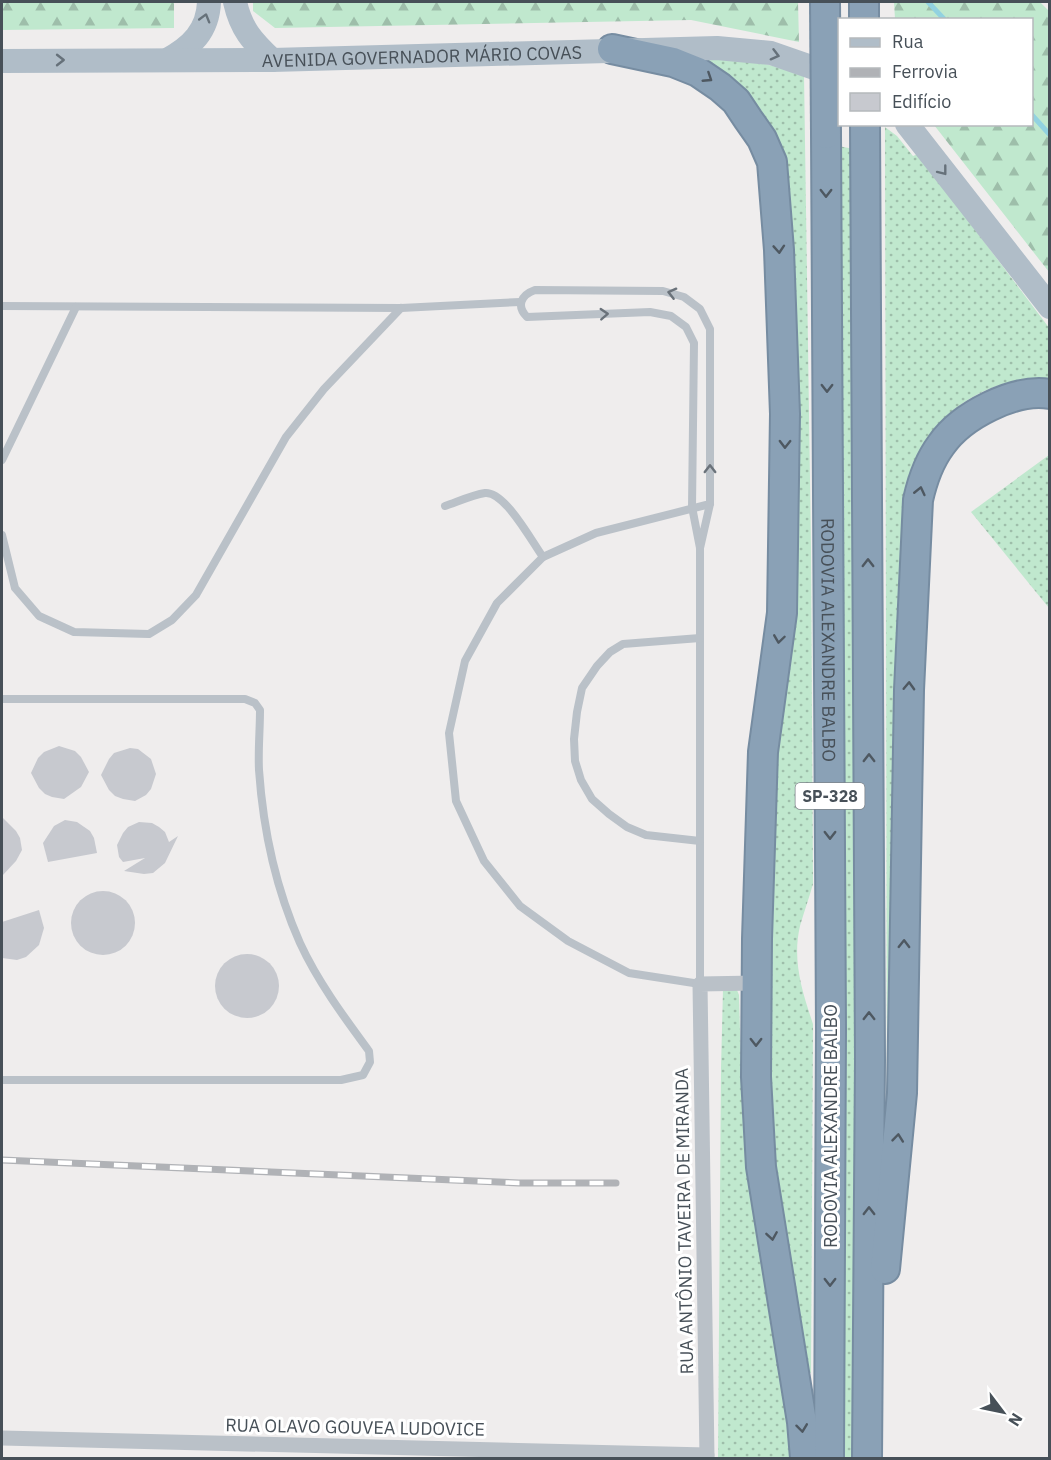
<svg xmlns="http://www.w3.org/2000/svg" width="1051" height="1460" font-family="'IBM Plex Sans',sans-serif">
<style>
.grass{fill:url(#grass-dots)}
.forest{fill:url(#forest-firs)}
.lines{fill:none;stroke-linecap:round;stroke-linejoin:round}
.stream{stroke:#92d2e0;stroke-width:5}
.building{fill:#c7c9cf}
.motorway-casing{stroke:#768ca1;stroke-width:32}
.service{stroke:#bac1c8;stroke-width:8}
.minor{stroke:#bac1c8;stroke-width:15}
.primary{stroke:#b0bdc8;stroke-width:24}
.motorway{stroke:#8aa1b6;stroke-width:28}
.rail-casing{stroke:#b0b2b6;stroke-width:7}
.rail{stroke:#fff;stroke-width:4.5;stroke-dasharray:14;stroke-linecap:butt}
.motorway-bridge-casing{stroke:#768ca1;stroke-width:32;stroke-linecap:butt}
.motorway-bridge{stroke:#8aa1b6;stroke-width:28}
.oneway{stroke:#66717a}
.oneway2{stroke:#4e5861}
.oneway3{stroke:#6a727a}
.labels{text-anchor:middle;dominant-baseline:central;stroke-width:6;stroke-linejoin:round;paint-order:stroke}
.shield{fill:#fff;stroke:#7e848a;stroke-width:1.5}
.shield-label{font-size:16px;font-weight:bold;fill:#475058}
.street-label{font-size:18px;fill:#475058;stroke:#fff}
</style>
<defs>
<pattern id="grass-dots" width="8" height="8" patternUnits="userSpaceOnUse" patternTransform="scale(1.5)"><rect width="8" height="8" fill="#c0e8ce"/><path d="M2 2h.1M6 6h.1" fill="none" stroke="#9ebeaa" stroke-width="1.8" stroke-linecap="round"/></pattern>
<pattern id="forest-firs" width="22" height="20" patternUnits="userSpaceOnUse" patternTransform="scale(1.5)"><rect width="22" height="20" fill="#c0e8ce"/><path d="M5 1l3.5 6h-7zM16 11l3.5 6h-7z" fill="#9ebeaa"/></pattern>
</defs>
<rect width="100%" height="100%" fill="#efeded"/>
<g class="grass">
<path d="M704,58l57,5 43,11 7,474 2,336c-4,14 -9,28 -13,42 -8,34 2,65 13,98l-2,349 -6,-1 -36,-235 3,-1005c-18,-31 -38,-55 -68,-74z"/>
<path d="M885,127l12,9 16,20 5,-2 132,175 -1,50c-49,-4 -100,23 -126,66 -8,14 -12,29 -17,44l-13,555 -6,71z"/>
<path d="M838,146l16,3 4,1309h-18z"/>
<path d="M1049,455v153l-78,-96z"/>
<path d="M723,989l14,1 2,5 3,108 5,59 48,296h-77l3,-390z"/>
</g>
<g class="forest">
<path d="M2,2h172v26l-172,2z"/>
<path d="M253,2h545l1,40 -108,-22 -416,8 -22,-17z"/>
<path d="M894,2h146l9,9v261l-115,-147 98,-1v-104l-137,-1z"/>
</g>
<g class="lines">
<g class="stream">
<path d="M928,2l17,18"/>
<path d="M1032,115l18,20"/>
</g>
</g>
<g class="building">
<path d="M59,746l16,5 6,6 8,15 -8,15 -17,12 -12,-2 -7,-3 -6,-6 -8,-15 7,-15 6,-6z"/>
<path d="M130,748l8,1 13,10 5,15 -5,15 -5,6 -11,6 -12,-2 -8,-3 -6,-6 -8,-15 8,-16 5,-6z"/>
<path d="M2,817l14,14 4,7 2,12 -6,11 -14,15z"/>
<path d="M65,820l12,2 13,9 4,7 3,15 -49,9 -5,-19 11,-17z"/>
<path d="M139,822l13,1 7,4 6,5 4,10 9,-6 -13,27 -12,10 -9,1 -20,-3 21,-13 -22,4 -4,-5 -2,-12 6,-12 5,-6z"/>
<circle cx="103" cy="923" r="32"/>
<path d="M39,910l5,18 -5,17 -13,12 -9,3 -15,-2v-36z"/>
<circle cx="247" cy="986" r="32"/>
</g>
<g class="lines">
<g class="motorway-casing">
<g id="motorway">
<path d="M864,2v18"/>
<path d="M612,49l61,13 25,10 22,15 16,14 12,18 14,20 10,23 7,88 6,164 -3,199 -19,139 -6,187 -1,138 5,90 41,255 3,36"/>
<path d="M865,124l5,936 -3,398"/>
<path id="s2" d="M826,134l5,895 -2,429"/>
<path d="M885,1269l17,-176 7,-403 9,-190c4,-18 11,-39 23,-55 20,-29 73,-57 109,-51"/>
</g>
</g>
<g class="service">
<path d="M2,306l399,2 119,-6"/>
<path d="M2,460l74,-153"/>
<path d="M445,506c12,-4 27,-11 40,-13 20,-2 47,49 58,64"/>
<path d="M2,535l13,53 24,28 35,16 75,2 23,-14 24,-25 90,-158 38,-48 77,-81"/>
<path d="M700,548l10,-44v-175l-10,-20 -16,-12 -21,-6 -128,-1c-14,5 -19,16 -8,27l123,-5 21,4 15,11 8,16 -2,164 8,41v436l-71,-11 -61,-32 -48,-35 -36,-45 -28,-60 -7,-68 16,-72 32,-58 46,-46 53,-24 114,-29"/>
<path d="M700,638l-77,6 -13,8 -13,14 -15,22 -5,24 -3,27 1,22 6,19 11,19 17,15 18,13 19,8 54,6"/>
<path d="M2,699h243l10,4 5,7c0,20 -2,40 -1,60 4,58 17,119 41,173 18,39 44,74 69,108l1,11 -7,13 -22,5h-339"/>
</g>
<g class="minor">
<path d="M2,1438l705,17"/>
<path d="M707,1458l-7,-474 56,-1"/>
</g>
<g class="primary">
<path d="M235,2c6,27 17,39 37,58"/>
<path d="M167,60c24,-13 41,-29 42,-58"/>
<path id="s1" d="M2,61l270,-1 445,-12 54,5 69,24"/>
<path d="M907,124l143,183"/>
</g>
<use href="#motorway" class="motorway"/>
<g class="rail-casing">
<path id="rail" d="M2,1160l517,23h97"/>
</g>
<use href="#rail" class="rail"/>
<g class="motorway-bridge-casing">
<path id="motorway-bridge" d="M825,2l1,132"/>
</g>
<use href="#motorway-bridge" class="motorway-bridge"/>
</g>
<defs><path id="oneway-chevron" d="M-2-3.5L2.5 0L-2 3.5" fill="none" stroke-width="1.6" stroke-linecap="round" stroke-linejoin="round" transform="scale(1.5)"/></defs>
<g class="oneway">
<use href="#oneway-chevron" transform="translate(205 18) rotate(-74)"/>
<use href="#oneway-chevron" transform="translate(775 55) rotate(15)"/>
<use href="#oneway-chevron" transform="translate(60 60)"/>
<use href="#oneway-chevron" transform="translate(943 171) rotate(52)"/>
</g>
<g class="oneway2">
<use href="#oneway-chevron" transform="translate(708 78) rotate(33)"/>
<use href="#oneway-chevron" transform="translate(826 193) rotate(90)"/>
<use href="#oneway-chevron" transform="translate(779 249) rotate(86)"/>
<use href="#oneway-chevron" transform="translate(827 388) rotate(90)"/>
<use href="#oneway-chevron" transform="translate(785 444) rotate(91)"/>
<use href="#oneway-chevron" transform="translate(920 491) rotate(-77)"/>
<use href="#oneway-chevron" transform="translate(868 563) rotate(-90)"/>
<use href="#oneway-chevron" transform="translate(779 639) rotate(98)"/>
<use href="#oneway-chevron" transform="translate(909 686) rotate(-88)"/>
<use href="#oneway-chevron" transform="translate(869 758) rotate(-90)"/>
<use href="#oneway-chevron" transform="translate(830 835) rotate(90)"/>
<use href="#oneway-chevron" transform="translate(904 944) rotate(-89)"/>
<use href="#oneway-chevron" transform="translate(869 1016) rotate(-90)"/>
<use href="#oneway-chevron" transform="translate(756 1042) rotate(90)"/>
<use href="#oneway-chevron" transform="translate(898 1138) rotate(-84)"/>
<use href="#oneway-chevron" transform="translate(869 1211) rotate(-90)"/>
<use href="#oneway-chevron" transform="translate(772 1236) rotate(81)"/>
<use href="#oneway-chevron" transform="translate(830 1282) rotate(90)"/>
<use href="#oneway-chevron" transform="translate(802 1428) rotate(83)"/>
</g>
<g class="oneway3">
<use href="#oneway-chevron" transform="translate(672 293) rotate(-166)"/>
<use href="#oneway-chevron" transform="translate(604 314) rotate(-3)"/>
<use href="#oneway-chevron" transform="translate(710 469) rotate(-90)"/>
</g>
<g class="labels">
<rect class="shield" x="795.5" y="783" width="69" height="26" rx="4.5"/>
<g class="shield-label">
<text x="830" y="796">SP-328</text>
</g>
<g class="street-label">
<text stroke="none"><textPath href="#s1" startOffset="420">AVENIDA GOVERNADOR MÁRIO COVAS</textPath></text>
<text stroke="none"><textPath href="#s2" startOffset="506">RODOVIA ALEXANDRE BALBO</textPath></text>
<text transform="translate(830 1126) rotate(-90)">RODOVIA ALEXANDRE BALBO</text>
<text transform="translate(684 1221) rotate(-91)">RUA ANTÔNIO TAVEIRA DE MIRANDA</text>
<text transform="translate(355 1427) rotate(1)">RUA OLAVO GOUVEA LUDOVICE</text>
</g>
</g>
<rect width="1051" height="1460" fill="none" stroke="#475058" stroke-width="6"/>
<rect x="838" y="18" width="195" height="108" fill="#ffffff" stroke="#b5b9bc" stroke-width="1.5"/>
<rect x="850" y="38" width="30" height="9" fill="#b0bdc8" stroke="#b5b9bc" stroke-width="1.5"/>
<text x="892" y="48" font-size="18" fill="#475058">Rua</text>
<rect x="850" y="68" width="30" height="9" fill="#b0b2b6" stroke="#b5b9bc" stroke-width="1.5"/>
<text x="892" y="78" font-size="18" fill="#475058">Ferrovia</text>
<rect x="850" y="93" width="30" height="18" fill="#c7c9cf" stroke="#b5b9bc" stroke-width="1.5"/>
<text x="892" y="108" font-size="18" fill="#475058">Edifício</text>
<g transform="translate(1003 1412) rotate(122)" stroke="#ffffff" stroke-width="4.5" paint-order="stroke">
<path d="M0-4.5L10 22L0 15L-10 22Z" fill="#475058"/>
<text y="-9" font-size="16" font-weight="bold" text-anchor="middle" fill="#475058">N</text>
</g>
</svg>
